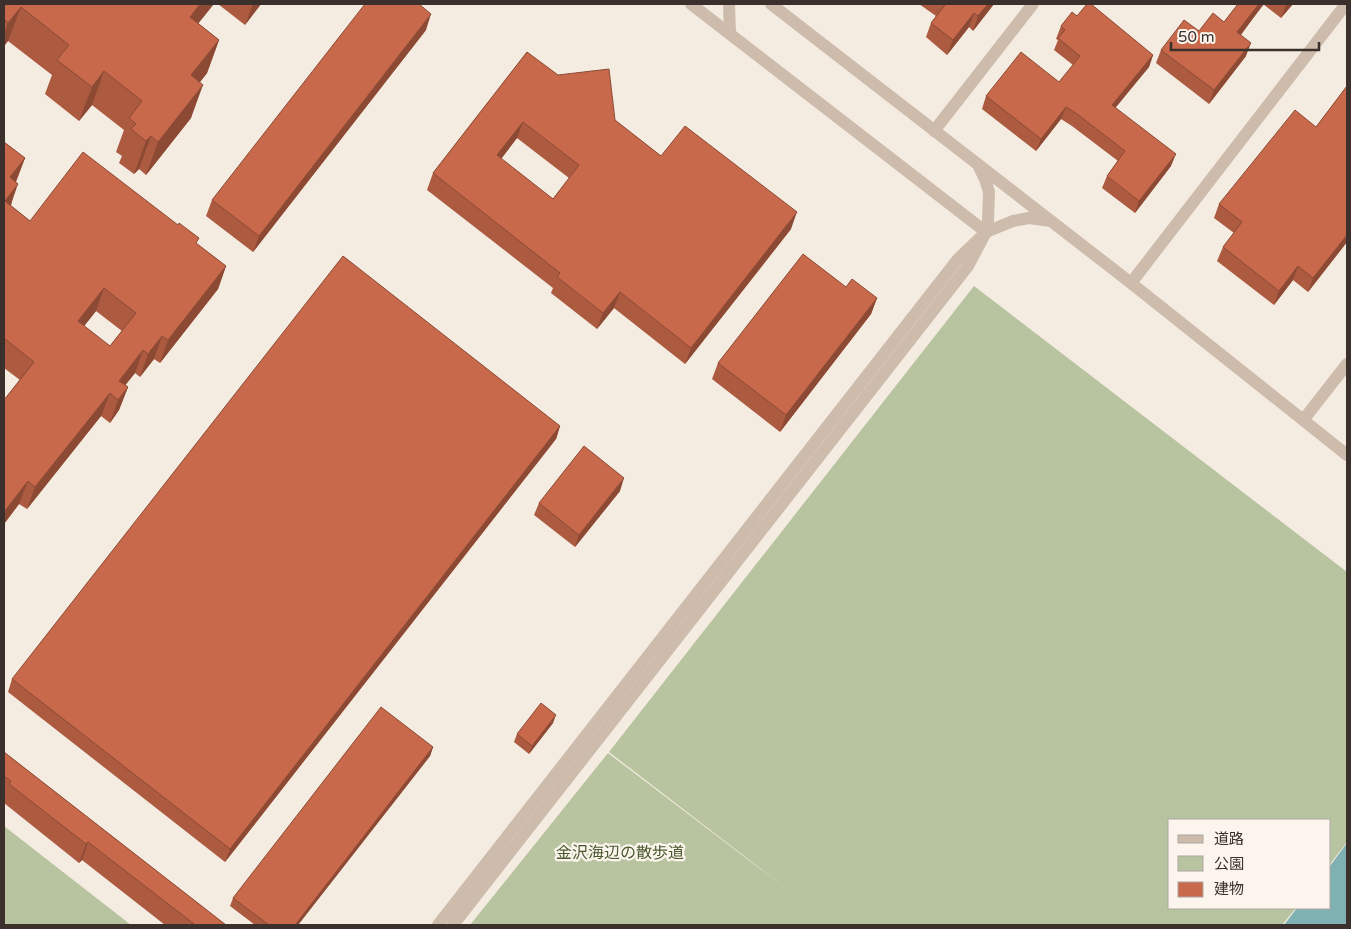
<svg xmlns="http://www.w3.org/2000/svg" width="1351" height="929" font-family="'Varela Round','Noto Sans JP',sans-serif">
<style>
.green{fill:#b8c4a0}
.water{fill:#7fb0b2}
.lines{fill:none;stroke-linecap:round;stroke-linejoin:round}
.minor{stroke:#cdbbac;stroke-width:12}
.tertiary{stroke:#cdbbac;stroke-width:12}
.wall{fill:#ac5a40;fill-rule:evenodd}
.shaded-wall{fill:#8c4a34}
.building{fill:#c8694b;stroke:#8c4a34;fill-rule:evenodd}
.labels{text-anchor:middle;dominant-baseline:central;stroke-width:4.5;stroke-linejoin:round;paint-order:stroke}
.park-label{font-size:16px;fill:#4a5a2e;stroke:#fbf5ee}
</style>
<rect width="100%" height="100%" fill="#f4ebe1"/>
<g class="green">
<path d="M974,286l373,286v270l-17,22v-44h-160v88h126l-14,17h-812l138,-172 192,146 -191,-147z"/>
<path d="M4,826l127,99h-127z"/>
</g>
<path class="water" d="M1347,843v82h-63l13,-17h33v-42z"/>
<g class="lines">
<g class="minor">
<path d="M934,131l99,-127"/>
<path d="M1131,283l215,-279"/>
<path d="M1304,419l43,-55"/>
</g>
<g class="tertiary">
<path d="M691,4l295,228"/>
<path d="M729,4l1,30"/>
<path d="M771,4l360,279 216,172"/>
<path d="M438,925l520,-666 28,-27 27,-11 16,-3 22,3"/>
<path d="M453,925l515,-659 18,-34 2,-12 1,-28 -4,-13 -7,-14"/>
</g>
</g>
<g class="wall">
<path d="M4,4l194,19 21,17 -12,33 -7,9 -9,36 -45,57 -7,-6 -5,5 -15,-11 3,-7 -6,-4 8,-22 -32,-25 -13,16 -34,-27 7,-19 -44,-34 -4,5z"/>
<path d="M218,4h43l-16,21z"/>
<path d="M919,4h75l-21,27 -4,-4 -22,28 -21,-18 5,-14 5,-7z"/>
<path d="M1238,4h55l-12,14 -18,-14 -22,31 5,21 -37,48 -53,-41 5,-13 38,-19 25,-9z"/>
<path d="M1077,16l76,39 -4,12 -34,40 56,59 -36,47 -33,-25 5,-12 11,-15 -46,-35 -11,-7 -25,32 -54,-42 4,-13 73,-14 14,-17 -19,-15 4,-10 -2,-1 5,-13z"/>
<path d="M426,30l-173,222 -47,-36 6,-16z"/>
<path d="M527,52l134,104 130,73 -106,135 -71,-56 -17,21 -46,-36 2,-5 -126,-98 6,-17zM517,138l52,40 -16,21 -52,-40z"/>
<path d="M1347,86v156l-39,50 -15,-12 -19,25 -57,-44 6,-14 11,-14 -20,-15 5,-14 97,-77z"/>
<path d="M4,142l21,16 -9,24 -5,24 19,15 167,23 29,22 -8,23 -58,74 -6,-4 -14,18 -5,-4 -10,12 3,2 -9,23 -9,13 -9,-7 -74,93 -8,-5 -15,20v-124l16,-20 -16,-12zM96,311l26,20 -12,15 -26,-20z"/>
<path d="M846,287l31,11 -6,16 -91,118 -68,-53 6,-16z"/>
<path d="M560,426l-4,13 -331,423 -217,-170 4,-13z"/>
<path d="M620,491l-45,56 -41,-32 5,-12z"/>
<path d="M553,723l-24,31 -15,-12 3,-8z"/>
<path d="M433,747l-3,9 -132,169h-43l-25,-19 3,-8z"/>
<path d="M4,752l222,173h-61l-83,-65 -3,3 -75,-60z"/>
</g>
<g class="shaded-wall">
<path d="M200,4h14l-37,46 13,-33z"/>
<path d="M253,4h8l-16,21z"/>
<path d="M988,4h6l-21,27 5,-15z"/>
<path d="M1259,4h5l-32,42 5,-14z"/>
<path d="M1287,4h6l-12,14 5,-13z"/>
<path d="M21,7l-13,34 -4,5v-11l4,-12z"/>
<path d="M974,13l-5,14 -22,28 6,-15z"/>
<path d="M431,14l-5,16 -173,222 6,-16z"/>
<path d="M219,40l-12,33 -28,36 12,-34z"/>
<path d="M1251,43l-5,13 -37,48 5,-14z"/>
<path d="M1153,55l-4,12 -41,50 4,-12z"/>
<path d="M104,71l-12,34 -13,16 13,-34z"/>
<path d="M203,85l-12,33 -45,57 12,-33z"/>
<path d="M1066,107l-5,12 -25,32 5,-12z"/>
<path d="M523,122l-6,16 -26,34 6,-17z"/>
<path d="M151,136l-12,33 -5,5 12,-33z"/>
<path d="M1176,154l-5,12 -36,47 4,-12z"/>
<path d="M25,158l-9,23 -12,16 6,-20z"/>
<path d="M18,184l-8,23 -5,-6z"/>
<path d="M797,212l-6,17 -106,135 6,-16z"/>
<path d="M1347,235v7l-39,50 5,-14z"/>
<path d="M226,266l-8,23 -58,74 8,-23z"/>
<path d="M1298,266l-5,14 -19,25 5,-14z"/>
<path d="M104,288l-8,23 -26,33 8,-23z"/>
<path d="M620,292l-6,16 -17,21 6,-16z"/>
<path d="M877,298l-6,16 -91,118 6,-17z"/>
<path d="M162,336l-8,23 -14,18 8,-23z"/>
<path d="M143,350l-8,23 -19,24 3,-16z"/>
<path d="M128,387l-9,23 -9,13 8,-23z"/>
<path d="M110,393l-9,23 -74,93 8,-22z"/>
<path d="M560,426l-4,13 -331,423 5,-13z"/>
<path d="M624,478l-4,13 -45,56 4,-12z"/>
<path d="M28,481l-9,23 -15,20v-12z"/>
<path d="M556,715l-3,8 -24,31 3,-8z"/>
<path d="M433,747l-3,9 -132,169h-3z"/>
<path d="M88,842l-6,18 -3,3 7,-19z"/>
</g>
<g class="building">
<path d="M4,4h196l-10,13 29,23 -28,35 12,10 -45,57 -7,-6 -5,5 -15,-12 5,-5 -7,-6 13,-17 -38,-30 -12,16 -35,-27 12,-15 -48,-38 -13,16 -4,-4z"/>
<path d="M365,4h54l12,10 -172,222 -47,-36z"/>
<path d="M944,4h44l-10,12 -4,-3 -21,27 -22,-17 14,-18z"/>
<path d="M1087,4h4l62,51 -41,50 64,49 -37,47 -32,-25 18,-25 -48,-37 -11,-7 -25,32 -55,-43 35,-44 38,30 21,-26 -22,-18 7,-8 -4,-4 11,-14 5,4z"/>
<path d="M1238,4h21l-22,28 14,11 -37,47 -53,-40 23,-30 15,11 14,-18 11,9z"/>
<path d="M527,52l31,23 51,-6 6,51 46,36 24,-30 112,86 -106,136 -71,-56 -17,21 -46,-36 3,-4 -127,-100zM523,122l56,43 -26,34 -56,-44z"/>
<path d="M1347,86v149l-34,43 -15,-12 -19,25 -56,-44 19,-25 -23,-18 76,-94 21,17z"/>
<path d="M4,142l21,16 -15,19 8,7 -13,17 25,20 53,-69 95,73 1,-2 20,15 -3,5 30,23 -58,74 -6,-4 -14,18 -5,-4 -24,31 9,6 -10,13 -8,-7 -75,94 -7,-6 -24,31v-112l30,-38 -30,-24zM104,288l32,25 -26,33 -32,-25z"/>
<path d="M803,254l43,33 6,-8 25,19 -91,117 -68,-52z"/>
<path d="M343,256l217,170 -330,423 -218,-170z"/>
<path d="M584,446l40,32 -45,57 -40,-32z"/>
<path d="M541,703l15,12 -24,31 -15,-12z"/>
<path d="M381,707l52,40 -138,178h-26l-36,-27z"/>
<path d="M4,752l222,173h-33l1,-1 -106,-82 -2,2 -77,-60 2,-3 -7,-5z"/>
</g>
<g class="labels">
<g class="park-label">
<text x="620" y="853">金沢海辺の散歩道</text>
</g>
</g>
<rect width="1351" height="929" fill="none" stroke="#3b302b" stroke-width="10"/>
<rect x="1168" y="819" width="162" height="90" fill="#fbf5ee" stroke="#aea6a0"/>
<rect x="1178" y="835" width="25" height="8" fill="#cdbbac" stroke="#aea6a0"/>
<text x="1214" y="844" font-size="15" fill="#3b302b">道路</text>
<rect x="1178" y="856" width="25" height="15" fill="#b8c4a0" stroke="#aea6a0"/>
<text x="1214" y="869" font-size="15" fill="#3b302b">公園</text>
<rect x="1178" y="882" width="25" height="15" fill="#c8694b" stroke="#aea6a0"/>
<text x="1214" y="894" font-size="15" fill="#3b302b">建物</text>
<path d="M1171 42v8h148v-8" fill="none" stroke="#3b302b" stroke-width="2.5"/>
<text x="1178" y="42" font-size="15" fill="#3b302b" stroke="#fbf5ee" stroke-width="4" paint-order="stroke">50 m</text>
</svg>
